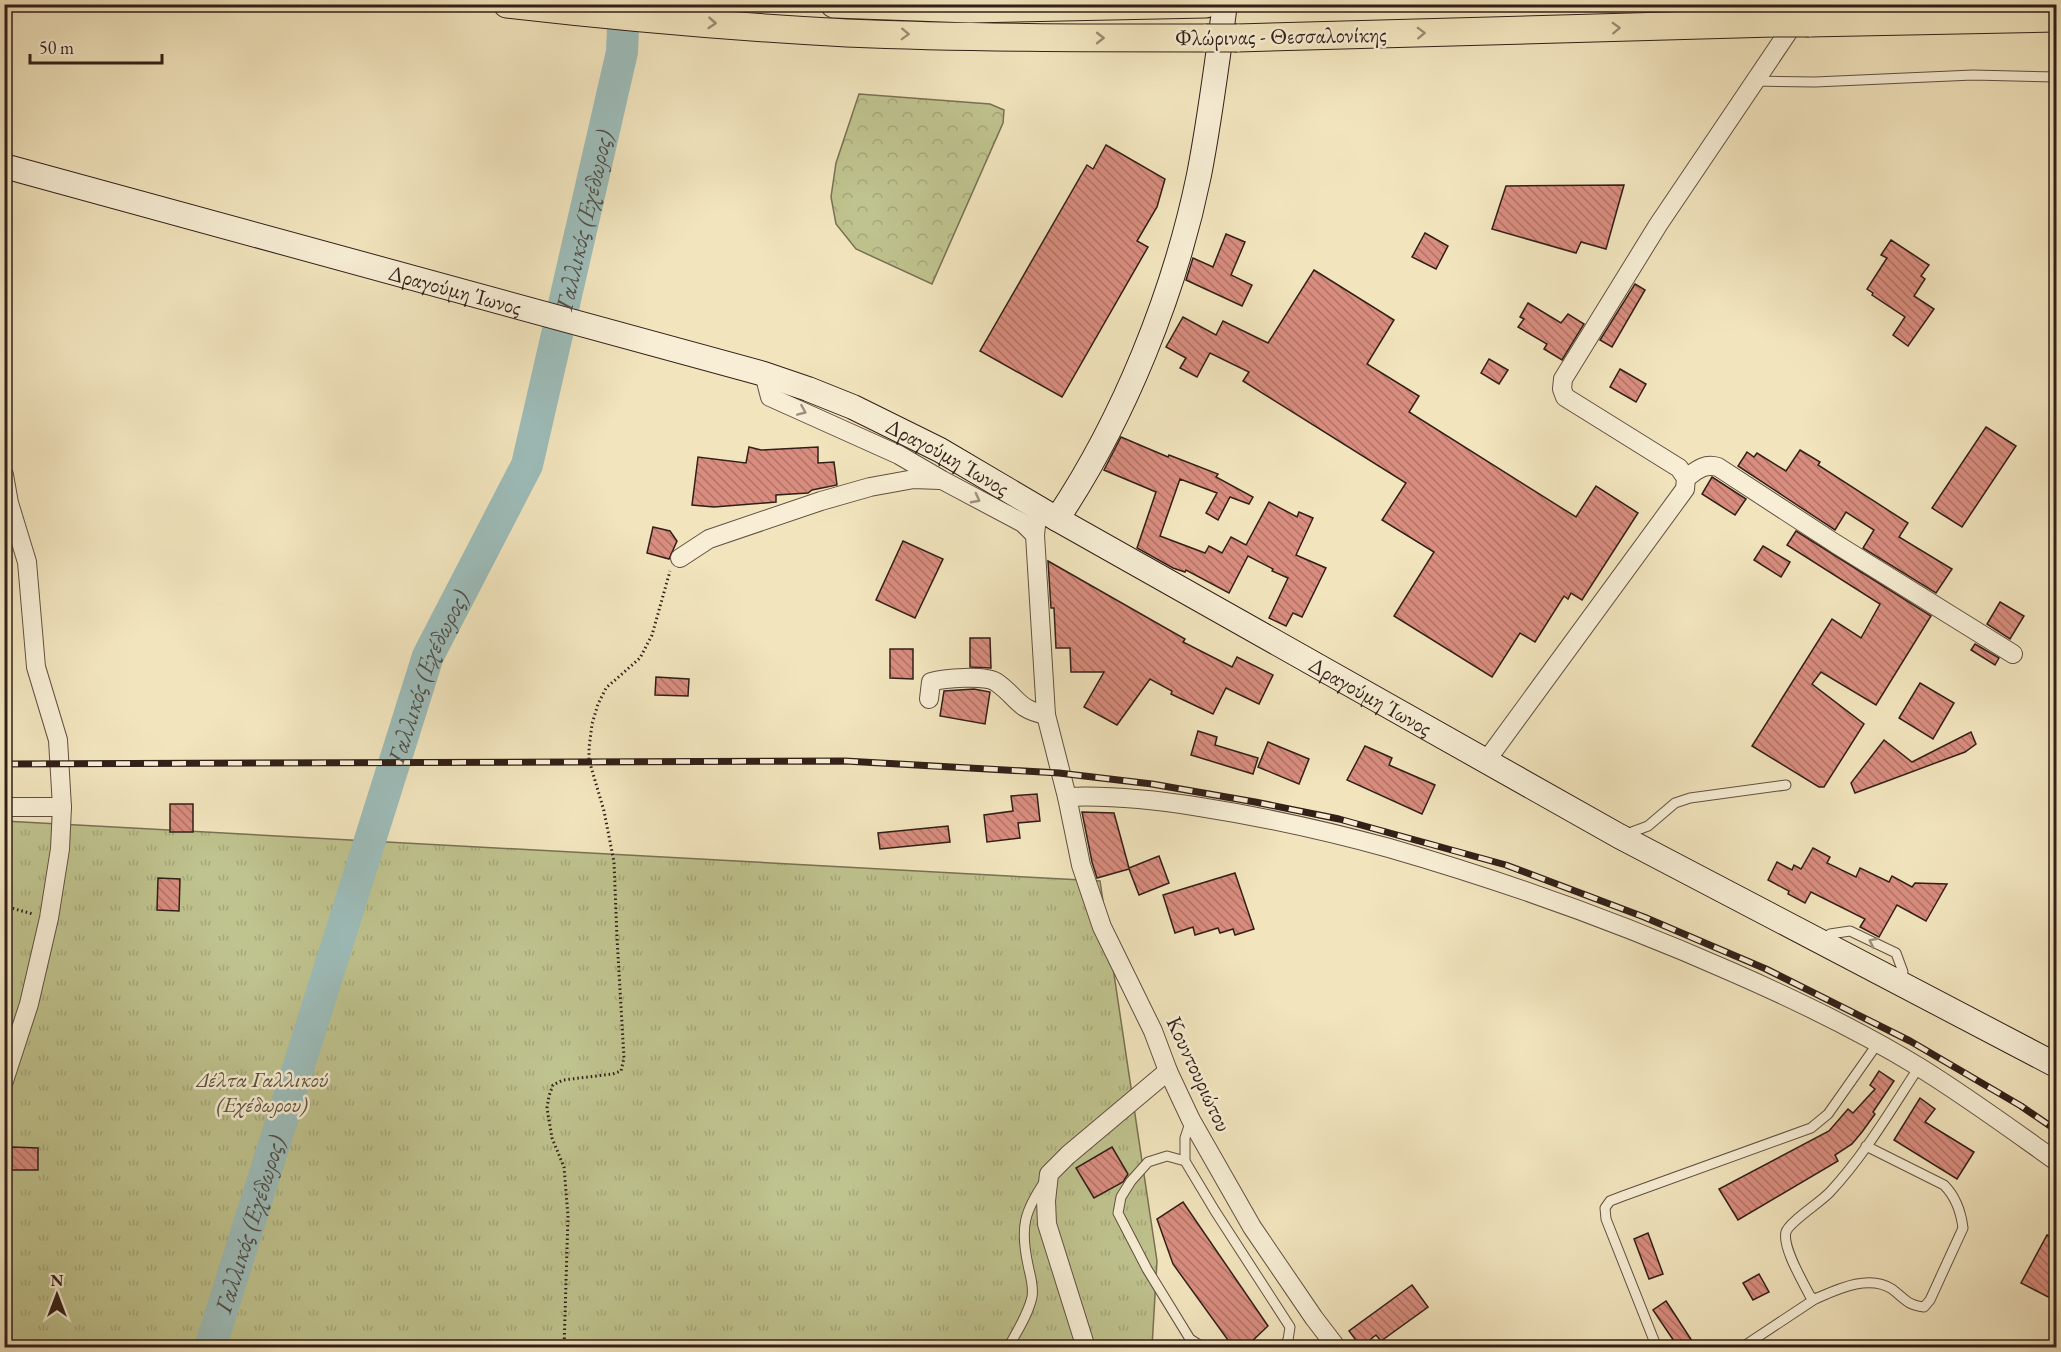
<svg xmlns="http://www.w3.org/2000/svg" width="2061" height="1352" font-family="'EB Garamond',serif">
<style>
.grass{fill:url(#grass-tufts);stroke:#787153;stroke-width:1.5}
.forest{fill:url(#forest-crowns);stroke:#787153;stroke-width:1.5}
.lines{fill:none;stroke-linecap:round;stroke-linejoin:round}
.river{stroke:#9dbdba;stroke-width:32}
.building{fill:url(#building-back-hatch);stroke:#321f18;stroke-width:1.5}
.lane-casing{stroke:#625042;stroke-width:11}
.street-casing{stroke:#625042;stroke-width:20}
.secondary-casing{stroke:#321f18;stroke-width:26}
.primary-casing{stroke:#321f18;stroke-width:29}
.path{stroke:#321f18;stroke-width:3;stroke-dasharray:1.5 3;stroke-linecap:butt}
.lane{stroke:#f7eed5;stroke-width:9}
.street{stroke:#f7eed5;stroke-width:18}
.secondary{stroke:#f7eed5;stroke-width:24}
.primary{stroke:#f2e5be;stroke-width:27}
.rail-casing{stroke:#321f18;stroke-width:7}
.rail{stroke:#f7eed5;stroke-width:4.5;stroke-dasharray:14;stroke-linecap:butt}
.primary-bridge-casing{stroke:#321f18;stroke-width:29;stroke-linecap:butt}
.primary-bridge{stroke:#f2e5be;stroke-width:27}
.oneway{stroke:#9c8c73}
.oneway2{stroke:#9e9180}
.labels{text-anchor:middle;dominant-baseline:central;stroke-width:5;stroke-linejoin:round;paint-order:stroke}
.street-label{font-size:22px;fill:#321f18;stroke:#f7eed5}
.park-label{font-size:22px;font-style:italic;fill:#5c503b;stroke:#f7eed5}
.water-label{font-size:24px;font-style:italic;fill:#524e49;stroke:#f7eed5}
</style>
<defs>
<pattern id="grass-tufts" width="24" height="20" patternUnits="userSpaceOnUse" patternTransform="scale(1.5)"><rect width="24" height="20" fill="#bfc38e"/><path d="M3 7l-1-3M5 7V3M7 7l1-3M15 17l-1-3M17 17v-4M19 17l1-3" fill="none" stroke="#a5a77a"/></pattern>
<pattern id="forest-crowns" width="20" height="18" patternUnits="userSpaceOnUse" patternTransform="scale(1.5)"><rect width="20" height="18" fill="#bfc38e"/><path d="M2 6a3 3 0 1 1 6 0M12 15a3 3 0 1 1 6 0" fill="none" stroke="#a5a77a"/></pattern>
<pattern id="building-back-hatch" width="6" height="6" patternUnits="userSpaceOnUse" patternTransform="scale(1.5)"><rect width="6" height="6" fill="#d98d7f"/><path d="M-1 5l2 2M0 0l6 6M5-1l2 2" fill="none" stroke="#b17367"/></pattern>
</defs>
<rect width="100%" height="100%" fill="#f2e5be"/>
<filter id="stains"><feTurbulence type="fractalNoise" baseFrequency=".00333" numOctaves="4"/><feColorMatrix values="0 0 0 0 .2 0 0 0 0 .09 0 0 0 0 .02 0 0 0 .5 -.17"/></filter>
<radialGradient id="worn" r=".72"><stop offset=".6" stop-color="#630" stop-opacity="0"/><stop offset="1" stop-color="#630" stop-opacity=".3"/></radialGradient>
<path class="grass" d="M4,821l1096,60 57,380 -5,86h-1147z"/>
<path class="forest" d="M859,94l131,10 14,6 -1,13 -71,161 -76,-35 -20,-25 -5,-27 5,-34z"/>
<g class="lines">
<path class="river" id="s1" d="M210,1348l218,-692 99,-191 95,-413 2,-48"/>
</g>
<g class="building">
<path d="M1106,145l59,34 -8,28 -20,34 11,6 -86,150 -82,-46 107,-186 6,4z"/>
<path d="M1624,185l-18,64 -25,-7 -5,11 -84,-24 14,-43z"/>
<path d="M1425,233l23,13 -12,23 -24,-12z"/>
<path d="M1226,234l19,8 -14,33 21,10 -10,21 -56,-26 7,-22 20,9z"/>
<path d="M1891,240l38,25 -8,11 4,3 -11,17 20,13 -26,37 -15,-11 12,-18 -33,-22 1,-2 -6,-4 20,-31 -6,-3z"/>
<path d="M1314,270l80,50 -27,44 52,32 -10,16 167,105 20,-31 42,27 -56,87 -11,-7 -3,6 -4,-3 -29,46 -15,-9 -28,44 -98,-61 40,-64 -52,-32 24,-37 -163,-102 6,-9 -39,-19 -13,24 -17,-9 6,-10 -20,-11 17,-30 33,18 7,-14 45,22z"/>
<path d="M1635,284l10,6 -33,57 -12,-7z"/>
<path d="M1528,303l33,20 7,-9 16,10 -22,36 -18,-11 3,-5 -29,-17 6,-8 -4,-2z"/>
<path d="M1489,359l19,11 -9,14 -18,-11z"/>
<path d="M1620,369l26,15 -10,18 -26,-15z"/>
<path d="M1986,427l30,19 -54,81 -30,-19z"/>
<path d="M1121,437l47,20 1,-2 49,19 -2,3 37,20 -4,7 -19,-7 -12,23 -12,-7 11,-20 -37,-14 -20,57 45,17 4,-7 13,7 9,-16 15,8 23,-43 28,15 2,-5 14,6 -17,37 30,13 -24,49 -9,-4 -7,13 -17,-8 19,-40 -16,-7 1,-2 -25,-13 -19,37 -43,-23 -1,2 -12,-4 -36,-20 19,-56 -52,-22z"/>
<path d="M749,447l12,3 57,-3v16l16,-1 3,23 -25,5 -4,3 -32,2v7l-62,5 -22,-2 6,-48 48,6z"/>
<path d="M1800,450l20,12 -2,3 90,58 -9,14 53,32 -16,24 -73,-45 11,-18 -28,-18 -11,18 -97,-64 9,-14 7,5 3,-4 29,18z"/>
<path d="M1712,477l34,22 -11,16 -33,-21z"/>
<path d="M653,527l17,4 7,10 -8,18 -22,-6z"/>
<path d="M1796,531l135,85 -55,89 -55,-33 -9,12 52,40 -40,63h-5l-67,-41 80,-127 29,19 19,-34 -93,-59z"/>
<path d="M903,541l40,18 -28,59 -39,-18z"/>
<path d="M1763,546l27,16 -9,15 -27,-17z"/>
<path d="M1048,561l137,78 -2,3 49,25 5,-10 36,18 -14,29 -33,-16 -13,26 -42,-20 1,-3 -22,-12 -33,46 -33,-18 20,-35h-33l-1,-24h-14l-2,-40h-3z"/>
<path d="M2000,602l24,14 -14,23 -23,-15z"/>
<path d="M970,638h20l1,30 -21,-1z"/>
<path d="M1975,644l24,14 -4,7 -24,-15z"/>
<path d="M890,649h23v30l-23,-1z"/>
<path d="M656,677l33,2 -1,17 -33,-1z"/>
<path d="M1920,683l34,20 -21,36 -34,-21z"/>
<path d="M974,689l16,3 -5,32 -45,-8 4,-25z"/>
<path d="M1198,731l19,6 -2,8 43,13 -5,16 -62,-19z"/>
<path d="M1971,732l5,12 -11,8 -110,41 -4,-10 33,-43 28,22z"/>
<path d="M1268,742l41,17 -10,25 -41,-17z"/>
<path d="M1365,746l27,12 -3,7 46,20 -13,29 -75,-34z"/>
<path d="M1037,794l3,27 -22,2 2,15 -33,4 -3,-27 29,-4 -2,-15z"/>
<rect x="170" y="804" width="23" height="28"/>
<path d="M1082,812l32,1 15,55 30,-12 10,27 -30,12 -10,-26 -32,9 -5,-16z"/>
<path d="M948,826l2,16 -70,7 -2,-16z"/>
<path d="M1813,848l17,9 -3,6 29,14 4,-9 29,14 3,-6 20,11 3,-4 32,1 -21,37 -29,-16 -18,32 -19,-10 5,-8 -54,-27 -6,11 -17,-9 1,-3 -21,-11 9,-18 15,8 2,-5 7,4z"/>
<path d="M1235,873l19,56 -19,6 -2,-6 -13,4 -2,-5 -23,7 -2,-8 -18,6 -12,-38z"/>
<path d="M158,878l22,1 -1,32 -22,-1z"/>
<path d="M1879,1071l15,10 -21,31 2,2 -13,18 -10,12 -17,11 3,6 -100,59 -19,-31 110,-58 19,-22 5,4 22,-24 -5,-4z"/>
<path d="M1920,1098l15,11 -10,13 49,30 -17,27 -63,-39z"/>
<path d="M12,1147l26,1v22h-26z"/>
<path d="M1112,1147l16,27 -5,8 -29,16 -18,-30z"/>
<path d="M1183,1202l85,124 -17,16 -12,5h-6l-60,-83 -16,-45z"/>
<path d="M1648,1233l15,41 -14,5 -15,-40z"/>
<path d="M2047,1235l9,5v61l-35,-18z"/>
<path d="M1759,1274l10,18 -16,8 -10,-17z"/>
<path d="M1412,1285l16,22 -47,34 -5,-6 -15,12 -12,-16z"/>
<path d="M1666,1301l30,46h-18l-25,-37z"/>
</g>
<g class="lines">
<g class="lane-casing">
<g id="lane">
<path d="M1754,81l61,1 158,-7 83,2"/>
<path d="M1624,835l24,-9 27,-23 15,-5 96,-13"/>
<path d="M1830,934l20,-3 46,22 7,19"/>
<path d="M1191,1120l-6,18v23l-18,-5 -19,6 -17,19 -10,16 -3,16 29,56 43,70 14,9"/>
<path d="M1866,1146l78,39c12,12 17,27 19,43l-33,72 -6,7c-17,-2 -19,-8 -32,-18 -23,-15 -54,0 -77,10l-5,-3c-7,-14 -28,-49 -24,-64 3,-10 35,-30 44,-40 34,-36 62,-84 89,-125"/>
<path d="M1185,1161l30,50 75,116 -2,13 -6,8"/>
<path d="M1008,1348c9,-17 20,-33 24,-51 2,-11 -2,-22 -4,-32 -8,-38 -4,-53 17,-84"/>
<path d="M1657,1348l-51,-129 -1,-11 5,-7 13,-5 188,-68 17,-14 50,-71"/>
<path d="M1741,1348l74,-49"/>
</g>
</g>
<g class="street-casing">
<g id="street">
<path d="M764,374l6,23 129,58 43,25 81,43 12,12"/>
<path d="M4,475l5,28 18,59 9,105 22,73 4,67 -2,42 -11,69 -20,86 -25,77"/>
<path d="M1686,478c11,-8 18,-15 32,-11l118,77 177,110"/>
<path d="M1038,507l-3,28 11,180 21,82 14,68 21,62 51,104 15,40 23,49 61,107 62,91 23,30"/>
<path d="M680,558l29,-19 112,-38 49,-14 44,-8 26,1"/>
<path d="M929,699l2,-17c13,-4 54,-7 65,0 22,15 20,27 50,33"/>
<path d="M1486,761l199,-272 1,-11 -7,-10 -114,-71 -3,-8 1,-10 95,-154 149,-221"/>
<path d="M1067,797c45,-2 89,3 133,10 64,10 127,24 189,41 118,34 232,75 343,124 64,28 128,59 187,95 47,29 92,62 137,94"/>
<path d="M4,807h58"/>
<path d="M1086,1348l-39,-124 -1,-23 3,-27 19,-19 100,-84"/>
</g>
</g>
<g class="secondary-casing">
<g id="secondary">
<path id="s2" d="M4,166l760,208 44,15 45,18 87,43 117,69 562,317 437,229"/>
<path d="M1057,519c67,-100 118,-227 142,-344 11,-56 18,-113 26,-171"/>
</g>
</g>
<g class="primary-casing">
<g id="primary">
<path d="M507,4c113,13 227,23 340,29 120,5 240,5 359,5"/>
<path d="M834,4l136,5 236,-5"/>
<path d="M1809,23l247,-5"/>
<path d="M1237,38l536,-15"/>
</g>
</g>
<g class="path">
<path d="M4,906l29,8"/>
<path d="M564,1348l4,-132 -4,-49 -12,-29 -5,-30 2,-12 4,-11 10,-5 50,-6 8,-3 3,-13 -7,-120 -3,-76 -10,-51 -15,-51v-12l3,-24 6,-20 8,-16 34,-30 12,-23 18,-64"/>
</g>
<use href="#lane" class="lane"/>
<use href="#street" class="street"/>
<use href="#secondary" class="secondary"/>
<use href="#primary" class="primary"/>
<g class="rail-casing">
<path id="rail" d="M4,764l841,-3 214,12 93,11 103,18 84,17 167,46 138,52 122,52 144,72 111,65 35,24"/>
</g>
<use href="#rail" class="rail"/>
<g class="primary-bridge-casing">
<g id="primary-bridge">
<path d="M1773,23h36"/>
<path d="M1206,38h31"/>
</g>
</g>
<use href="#primary-bridge" class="primary-bridge"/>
</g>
<defs><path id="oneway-chevron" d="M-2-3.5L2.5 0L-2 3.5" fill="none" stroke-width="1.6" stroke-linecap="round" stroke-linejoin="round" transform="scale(1.5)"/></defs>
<g class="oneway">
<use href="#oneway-chevron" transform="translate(712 23) rotate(4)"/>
<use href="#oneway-chevron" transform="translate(1616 28) rotate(-2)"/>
<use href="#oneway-chevron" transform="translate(1421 33) rotate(-2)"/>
<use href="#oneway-chevron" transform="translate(905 34) rotate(2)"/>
<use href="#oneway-chevron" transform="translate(1100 38)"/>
</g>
<g class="oneway2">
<use href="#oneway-chevron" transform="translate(802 411) rotate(23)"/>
<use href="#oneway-chevron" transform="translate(976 499) rotate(28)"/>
<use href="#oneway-chevron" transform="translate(1873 942) rotate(-155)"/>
</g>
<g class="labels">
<g class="street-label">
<text transform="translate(1281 36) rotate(-1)">Φλώρινας - Θεσσαλονίκης</text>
<text stroke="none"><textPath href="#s2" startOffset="468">Δραγούμη Ίωνος</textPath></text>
<text stroke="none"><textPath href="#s2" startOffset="990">Δραγούμη Ίωνος</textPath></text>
<text stroke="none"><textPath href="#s2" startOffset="1476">Δραγούμη Ίωνος</textPath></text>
<text transform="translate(1199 1074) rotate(65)">Κουντουριώτου</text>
</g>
<g class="park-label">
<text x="262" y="1079">Δέλτα Γαλλικού<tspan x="262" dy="25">(Εχέδωρου)</tspan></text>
</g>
<g class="water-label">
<text stroke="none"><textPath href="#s1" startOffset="1192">Γαλλικός (Εχέδωρος)</textPath></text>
<text stroke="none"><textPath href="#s1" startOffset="706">Γαλλικός (Εχέδωρος)</textPath></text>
<text stroke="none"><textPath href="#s1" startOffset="130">Γαλλικός (Εχέδωρος)</textPath></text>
</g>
</g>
<rect width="2061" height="1352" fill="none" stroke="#f2e5be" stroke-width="24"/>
<rect x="6" y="6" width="2049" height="1340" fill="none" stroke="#321f18" stroke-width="3"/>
<rect x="12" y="12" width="2037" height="1328" fill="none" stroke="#321f18" stroke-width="1.5"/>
<g transform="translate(57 1295)" stroke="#f7eed5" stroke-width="4.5" paint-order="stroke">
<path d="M0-4.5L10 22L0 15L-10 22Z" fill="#321f18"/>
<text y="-9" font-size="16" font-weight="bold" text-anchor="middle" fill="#321f18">N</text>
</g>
<path d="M30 54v9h132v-9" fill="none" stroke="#321f18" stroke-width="3"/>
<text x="39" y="54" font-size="18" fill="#321f18" stroke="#f7eed5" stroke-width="4.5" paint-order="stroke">50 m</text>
<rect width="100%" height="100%" filter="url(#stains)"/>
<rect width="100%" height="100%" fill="url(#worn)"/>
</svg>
